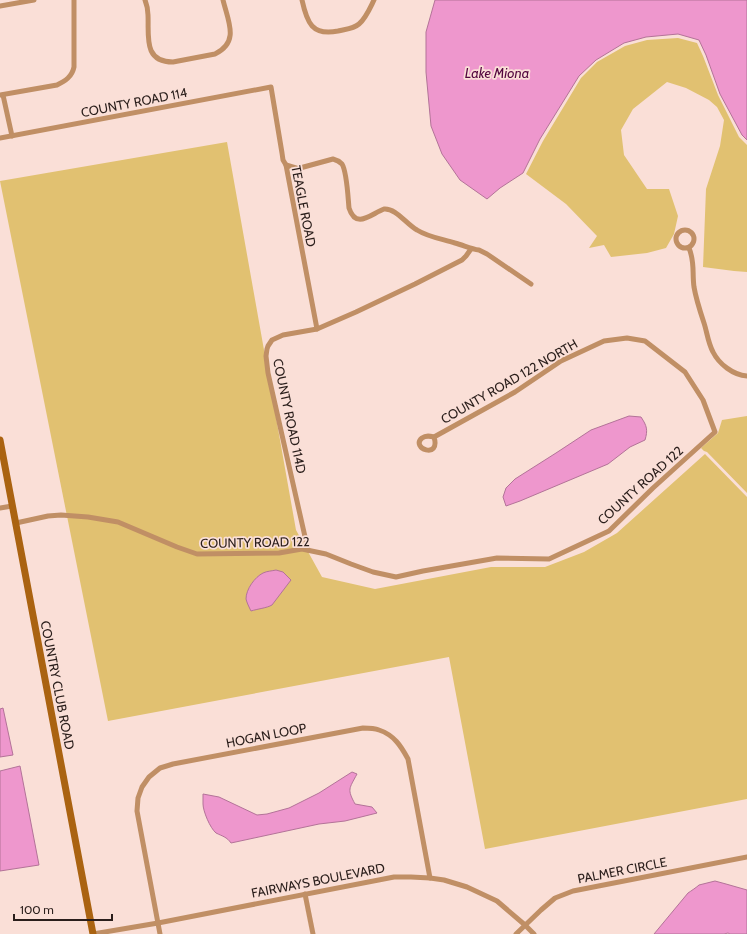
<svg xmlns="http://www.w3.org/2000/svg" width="747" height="934" font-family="Cabin,sans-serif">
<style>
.green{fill:#e1c171}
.water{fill:#ee97cd;stroke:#b37398}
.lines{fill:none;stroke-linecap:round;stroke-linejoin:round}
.street{stroke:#c08f65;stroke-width:5}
.secondary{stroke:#aa6311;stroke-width:7}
.labels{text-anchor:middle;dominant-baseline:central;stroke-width:3.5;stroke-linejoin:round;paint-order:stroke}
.street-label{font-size:13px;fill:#2a1e1b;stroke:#fadfd7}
.water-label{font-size:14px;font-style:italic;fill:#53053e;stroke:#fadfd7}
</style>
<rect width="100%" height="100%" fill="#fadfd7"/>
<g class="green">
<path d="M678,38l19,5 6,13 15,39 21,42 8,8v127l-13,-1 -31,-4 3,-78 14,-43 4,-26 -7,-13 -8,-7 -23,-12 -19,-6 -34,27 -12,21 3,25 23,34h22l9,27 -4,18 -8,14 -19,5 -36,4 -7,-12 -15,3 8,-12 -31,-32 -40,-30 17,-33 38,-63 16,-16 28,-16 22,-6z"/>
<path d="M227,142l69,388 26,47 53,12 116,-22h54l39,-15 33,-19 88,-79 42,43v302l-262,50 -36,-192 -341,64 -108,-540z"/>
<path d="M747,416v77l-40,-41 -3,-1 -3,-3 17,-15 4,-13z"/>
</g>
<g class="water">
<path d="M435,0h312v140l-5,-5 -22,-41 -14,-39 -7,-15 -21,-6 -32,3 -22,6 -28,17 -17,16 -39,63 -17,34 -23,15 -13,11 -27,-19 -18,-26 -11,-28 -5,-54v-40z"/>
<path d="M629,416l12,1c6,9 7,13 4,23l-15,7 -22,17 -88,37 -14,5 -3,-9 3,-9 9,-9 41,-26 35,-23z"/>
<path d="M276,570l7,2 8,8 -19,25c-5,3 -15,4 -21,6 -2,-4 -4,-8 -5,-12 0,-10 9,-22 17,-26 4,-2 9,-2 13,-3z"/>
<path d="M3,708l10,47 -13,2v-48z"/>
<path d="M20,766l19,99 -39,6v-100z"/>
<path d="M352,772l5,2c-8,15 -10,15 -2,30l17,3 5,6 -32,8 -26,3 -88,19c-4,-6 -9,-7 -15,-10 -6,-5 -13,-22 -13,-29 0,-3 0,-7 0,-10l16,3 38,18 10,-1 22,-6 30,-15z"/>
<path d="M715,881l11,3 21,6v44h-17l-2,-1 -4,1h-70l34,-41c3,-2 9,-6 11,-8z"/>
</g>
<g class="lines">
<g class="street">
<path d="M145,0c2,5 3,10 3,15 1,21 -5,47 25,47l42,-8c25,-12 13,-33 8,-54"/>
<path d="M302,0c5,23 10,36 36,31 8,-2 15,-2 21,-7 7,-6 11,-16 15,-24"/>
<path d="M0,6l34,-6"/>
<path d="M0,95l57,-10c8,-4 15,-8 17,-18v-67"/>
<path d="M3,95l9,41"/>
<path d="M0,138l271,-51 11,66 1,7 3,5 31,164"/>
<path d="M286,165l10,3h4l33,-9c4,1 6,2 9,5 5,8 6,34 7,44 7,22 22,6 35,1 12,-1 22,15 33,21 11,7 25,9 38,13 8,2 16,6 24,7l8,4 44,30"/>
<circle cx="685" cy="239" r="9"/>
<path d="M689,248c6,14 3,25 5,39 2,12 6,24 10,36 3,9 4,20 9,29 6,12 20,23 34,24"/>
<path d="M0,508l12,-2"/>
<path d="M16,523l32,-7 13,-1 27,2 30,5 59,25 20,7 82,-1 23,-4 24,5 25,10 22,8 23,5 27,-6 74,-13 52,1 60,-28 44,-43 62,-56 -12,-32 -18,-28 -40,-31 -18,-3 -23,3 -43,20 -46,31 -81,45c-4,-1 -8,-2 -12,1 -12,10 19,22 12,-1"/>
<path d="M308,550l-40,-177 -2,-17 1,-7 1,-3 4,-6 11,-5 34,-6 39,-17 59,-28 47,-24 4,-4 5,-7"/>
<path d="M305,894l8,40"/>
<path d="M93,934l65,-11 236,-46h17l19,1 14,2 23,7 30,14 28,24 9,9"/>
<path d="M160,934l-23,-123 1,-13 4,-11 7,-10 11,-9 13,-4 190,-36c5,0 11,0 16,2 15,5 22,16 29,29l22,119"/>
<path d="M516,934l25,-24 14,-12 18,-7 174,-34"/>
</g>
<path class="secondary" d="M0,440l93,494"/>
</g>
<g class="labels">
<g class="street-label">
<text transform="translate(134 102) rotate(-11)">COUNTY ROAD 114</text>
<text transform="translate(304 206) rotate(79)">TEAGLE ROAD</text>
<text transform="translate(509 381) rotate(-30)">COUNTY ROAD 122 NORTH</text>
<text transform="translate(290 416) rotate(78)">COUNTY ROAD 114D</text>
<text transform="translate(640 485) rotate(-42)">COUNTY ROAD 122</text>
<text transform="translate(255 542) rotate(-1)">COUNTY ROAD 122</text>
<text transform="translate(58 685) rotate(79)">COUNTRY CLUB ROAD</text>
<text transform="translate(266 735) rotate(-11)">HOGAN LOOP</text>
<text transform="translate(622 870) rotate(-11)">PALMER CIRCLE</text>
<text transform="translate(318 880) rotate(-11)">FAIRWAYS BOULEVARD</text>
</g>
<g class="water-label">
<text x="497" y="73">Lake Miona</text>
</g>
</g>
<path d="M14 914v6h98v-6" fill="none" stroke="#2a1e1b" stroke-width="2"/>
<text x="20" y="914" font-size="12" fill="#2a1e1b" stroke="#fadfd7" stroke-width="3" paint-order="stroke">100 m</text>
</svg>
